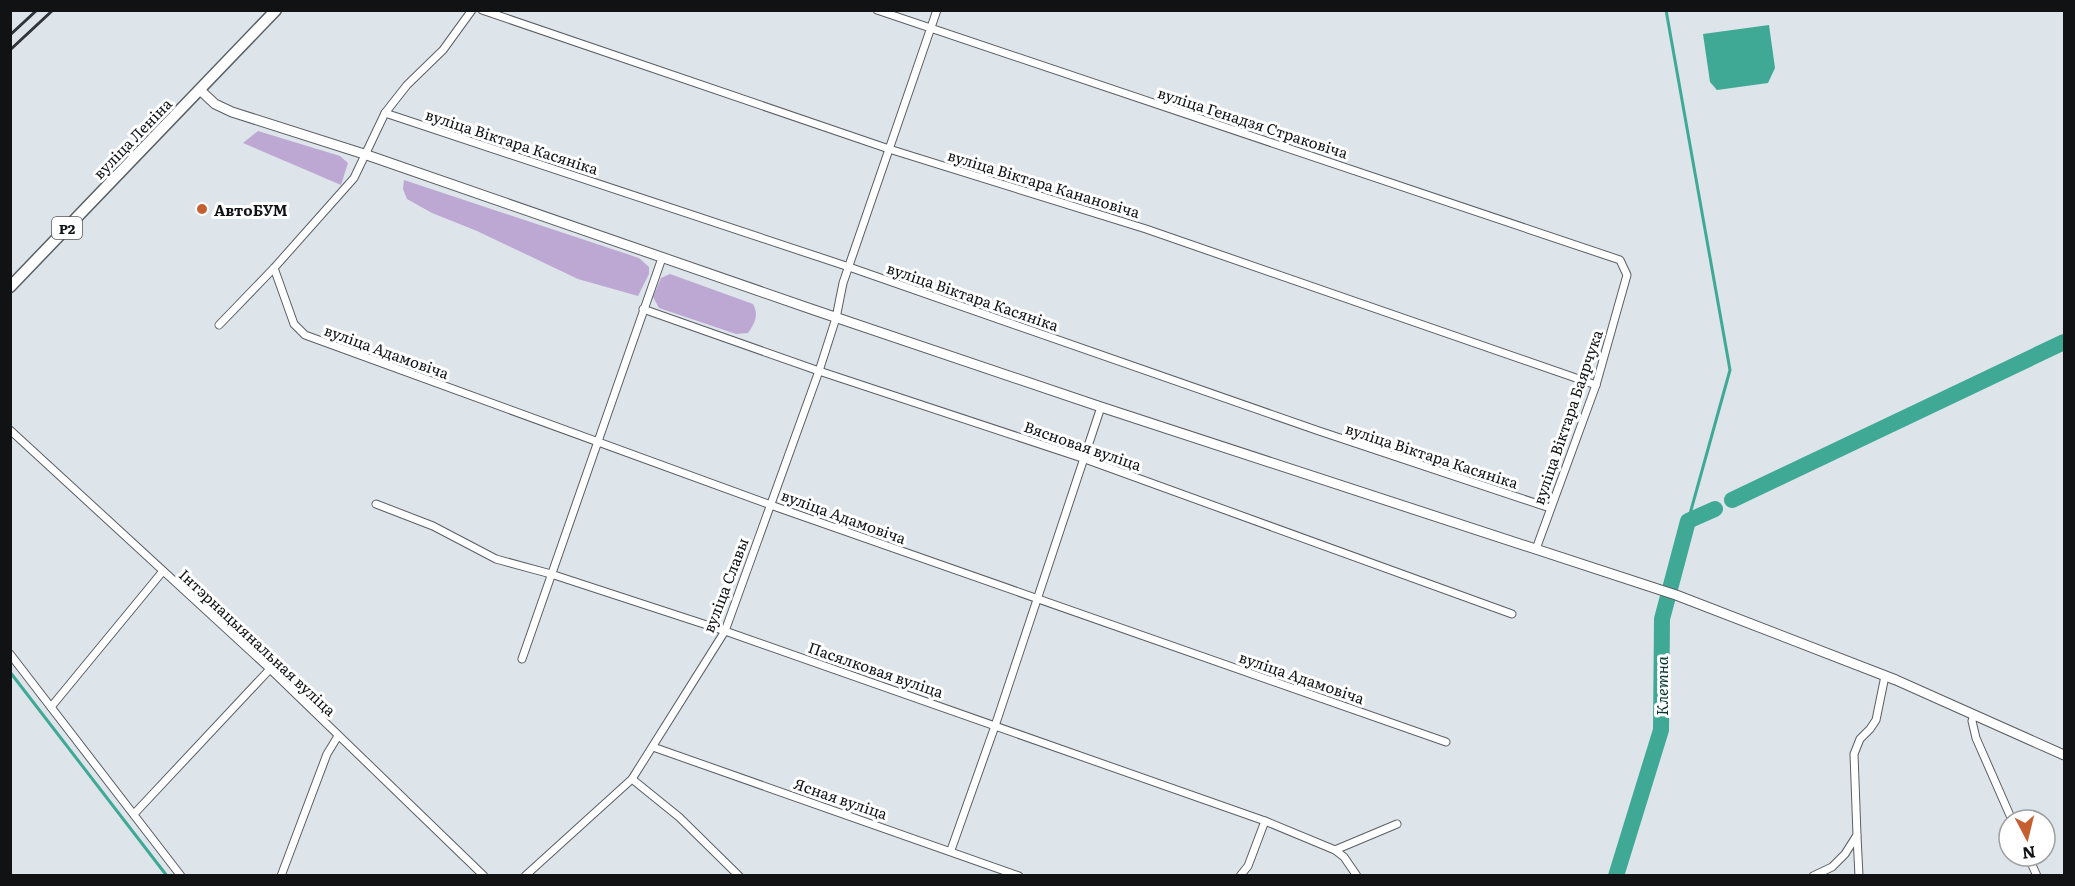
<svg xmlns="http://www.w3.org/2000/svg" width="2075" height="886" font-family="Literata,serif">
<style>
.green{fill:#bda8d4}
.water{fill:#3fa996}
.lines{fill:none;stroke-linecap:round;stroke-linejoin:round}
.stream{stroke:#3fa996;stroke-width:3}
.river{stroke:#3fa996;stroke-width:16}
.street-casing{stroke:#5a5f64;stroke-width:9}
.secondary-casing{stroke:#5a5f64;stroke-width:11}
.primary-casing{stroke:#5a5f64;stroke-width:13}
.street{stroke:#fff;stroke-width:7}
.secondary{stroke:#fff;stroke-width:9}
.primary{stroke:#fff;stroke-width:10}
.rail{stroke:#313436;stroke-width:3}
.poi-dot{fill:#c55e31;stroke:#fff;stroke-width:2}
.labels{text-anchor:middle;dominant-baseline:central;stroke-width:6;stroke-linejoin:round;paint-order:stroke}
.shield{fill:#fff;stroke:#58595a;stroke-width:1.5}
.shield-label{font-size:14px;font-weight:bold;fill:#101214}
.street-label{font-size:15px;fill:#101214;stroke:#fff}
.poi-label{font-size:15px;font-weight:bold;fill:#101214;stroke:#fff;text-anchor:start}
.water-label{font-size:16px;font-style:italic;fill:#04362e;stroke:#fff}
</style>
<rect width="100%" height="100%" fill="#dde4ea"/>
<g class="green">
<path d="M258,131l82,25 8,7 -7,22 -98,-42z"/>
<path d="M404,180l235,78 10,9v7l-11,22 -60,-17 -101,-48 -45,-18 -25,-14 -4,-10z"/>
<path d="M670,274l83,30c6,11 2,19 -5,29l-12,1 -77,-26 -6,-11 8,-19z"/>
</g>
<path class="water" d="M1769,25l6,43 -7,15 -51,7 -7,-8 -7,-48z"/>
<g class="lines">
<g class="stream">
<path d="M1666,10l64,360 -42,151"/>
<path d="M10,672l157,204"/>
</g>
<g class="river">
<path d="M1732,500l332,-158"/>
<path d="M1616,876l45,-146 1,-111 26,-98 27,-12"/>
</g>
<g class="street-casing">
<g id="street">
<path d="M482,10l407,139 257,80 450,156"/>
<path d="M877,10l743,250 7,15 -31,110 -60,164"/>
<path d="M385,113l464,154 470,164 231,77"/>
<path d="M274,268l20,56 11,11 474,173 667,234"/>
<path d="M643,309l176,62 266,88 427,155"/>
<path d="M219,325l55,-57 80,-90 31,-65 22,-28 36,-35 29,-40"/>
<path d="M10,430l260,239 214,207"/>
<path d="M376,504l57,22 63,33 55,15 174,57 540,190 70,29 9,7 13,19"/>
<path d="M10,654l171,222"/>
<path d="M522,659l140,-401"/>
<path d="M51,707l112,-136"/>
<path d="M1974,715l-2,6 4,17 36,82"/>
<path d="M653,747l366,129"/>
<path d="M632,779l47,38 60,59"/>
<path d="M134,814l136,-145"/>
<path d="M1857,836l2,40"/>
<path d="M951,850l44,-124 106,-319"/>
<path d="M1335,850l62,-26"/>
<path d="M2028,856l9,20"/>
<path d="M281,876l46,-122 11,-18"/>
<path d="M525,876l107,-97 93,-148 94,-260 17,-53 7,-35 94,-273"/>
<path d="M1240,876l8,-10 17,-45"/>
<path d="M1813,876l19,-9 13,-13 12,-19 -3,-81 6,-15 10,-10 6,-9 9,-44"/>
</g>
</g>
<g class="secondary-casing">
<path id="secondary" d="M200,90l15,14 17,8 132,42 450,156 287,97 575,188 220,85 168,75"/>
</g>
<g class="primary-casing">
<path id="primary" d="M10,287l266,-277"/>
</g>
<use href="#street" class="street"/>
<use href="#secondary" class="secondary"/>
<use href="#primary" class="primary"/>
<g class="rail">
<path d="M10,35l27,-25"/>
<path d="M10,50l43,-40"/>
</g>
</g>
<circle class="poi-dot" cx="202" cy="209" r="6"/>
<g class="labels">
<rect class="shield" x="52" y="217" width="30" height="22" rx="4.5"/>
<g class="shield-label">
<text x="67" y="228">Р2</text>
</g>
<g class="street-label">
<text transform="translate(1253 122) rotate(18)">вуліца Генадзя Страковіча</text>
<text transform="translate(132 138) rotate(-46)">вуліца Леніна</text>
<text transform="translate(512 141) rotate(18)">вуліца Віктара Касяніка</text>
<text transform="translate(1044 183) rotate(17)">вуліца Віктара Канановіча</text>
<text transform="translate(973 296) rotate(19)">вуліца Віктара Касяніка</text>
<text transform="translate(387 351) rotate(20)">вуліца Адамовіча</text>
<text transform="translate(1567 417) rotate(-71)">вуліца Віктара Баярчука</text>
<text transform="translate(1083 445) rotate(19)">Вясновая вуліца</text>
<text transform="translate(1432 455) rotate(18)">вуліца Віктара Касяніка</text>
<text transform="translate(844 516) rotate(20)">вуліца Адамовіча</text>
<text transform="translate(725 585) rotate(-69)">вуліца Славы</text>
<text transform="translate(258 642) rotate(43)">Інтэрнацыянальная вуліца</text>
<text transform="translate(876 669) rotate(19)">Пасялковая вуліца</text>
<text transform="translate(1302 677) rotate(19)">вуліца Адамовіча</text>
<text transform="translate(841 798) rotate(19)">Ясная вуліца</text>
</g>
<g class="poi-label">
<text x="214" y="209">АвтоБУМ</text>
</g>
<g class="water-label">
<text transform="translate(1661 686) rotate(-90)">Клетна</text>
</g>
</g>
<rect width="2075" height="886" fill="none" stroke="#101214" stroke-width="24"/>
<g transform="translate(2027 838) rotate(173)"><circle r="28" fill="#ffffff" stroke="#9fa0a1" stroke-width="1.5"/>
<path d="M0-4.5L10 22L0 15L-10 22Z" fill="#c55e31"/>
<text y="-9" font-size="16" font-weight="bold" text-anchor="middle" fill="#101214">N</text>
</g>
</svg>
